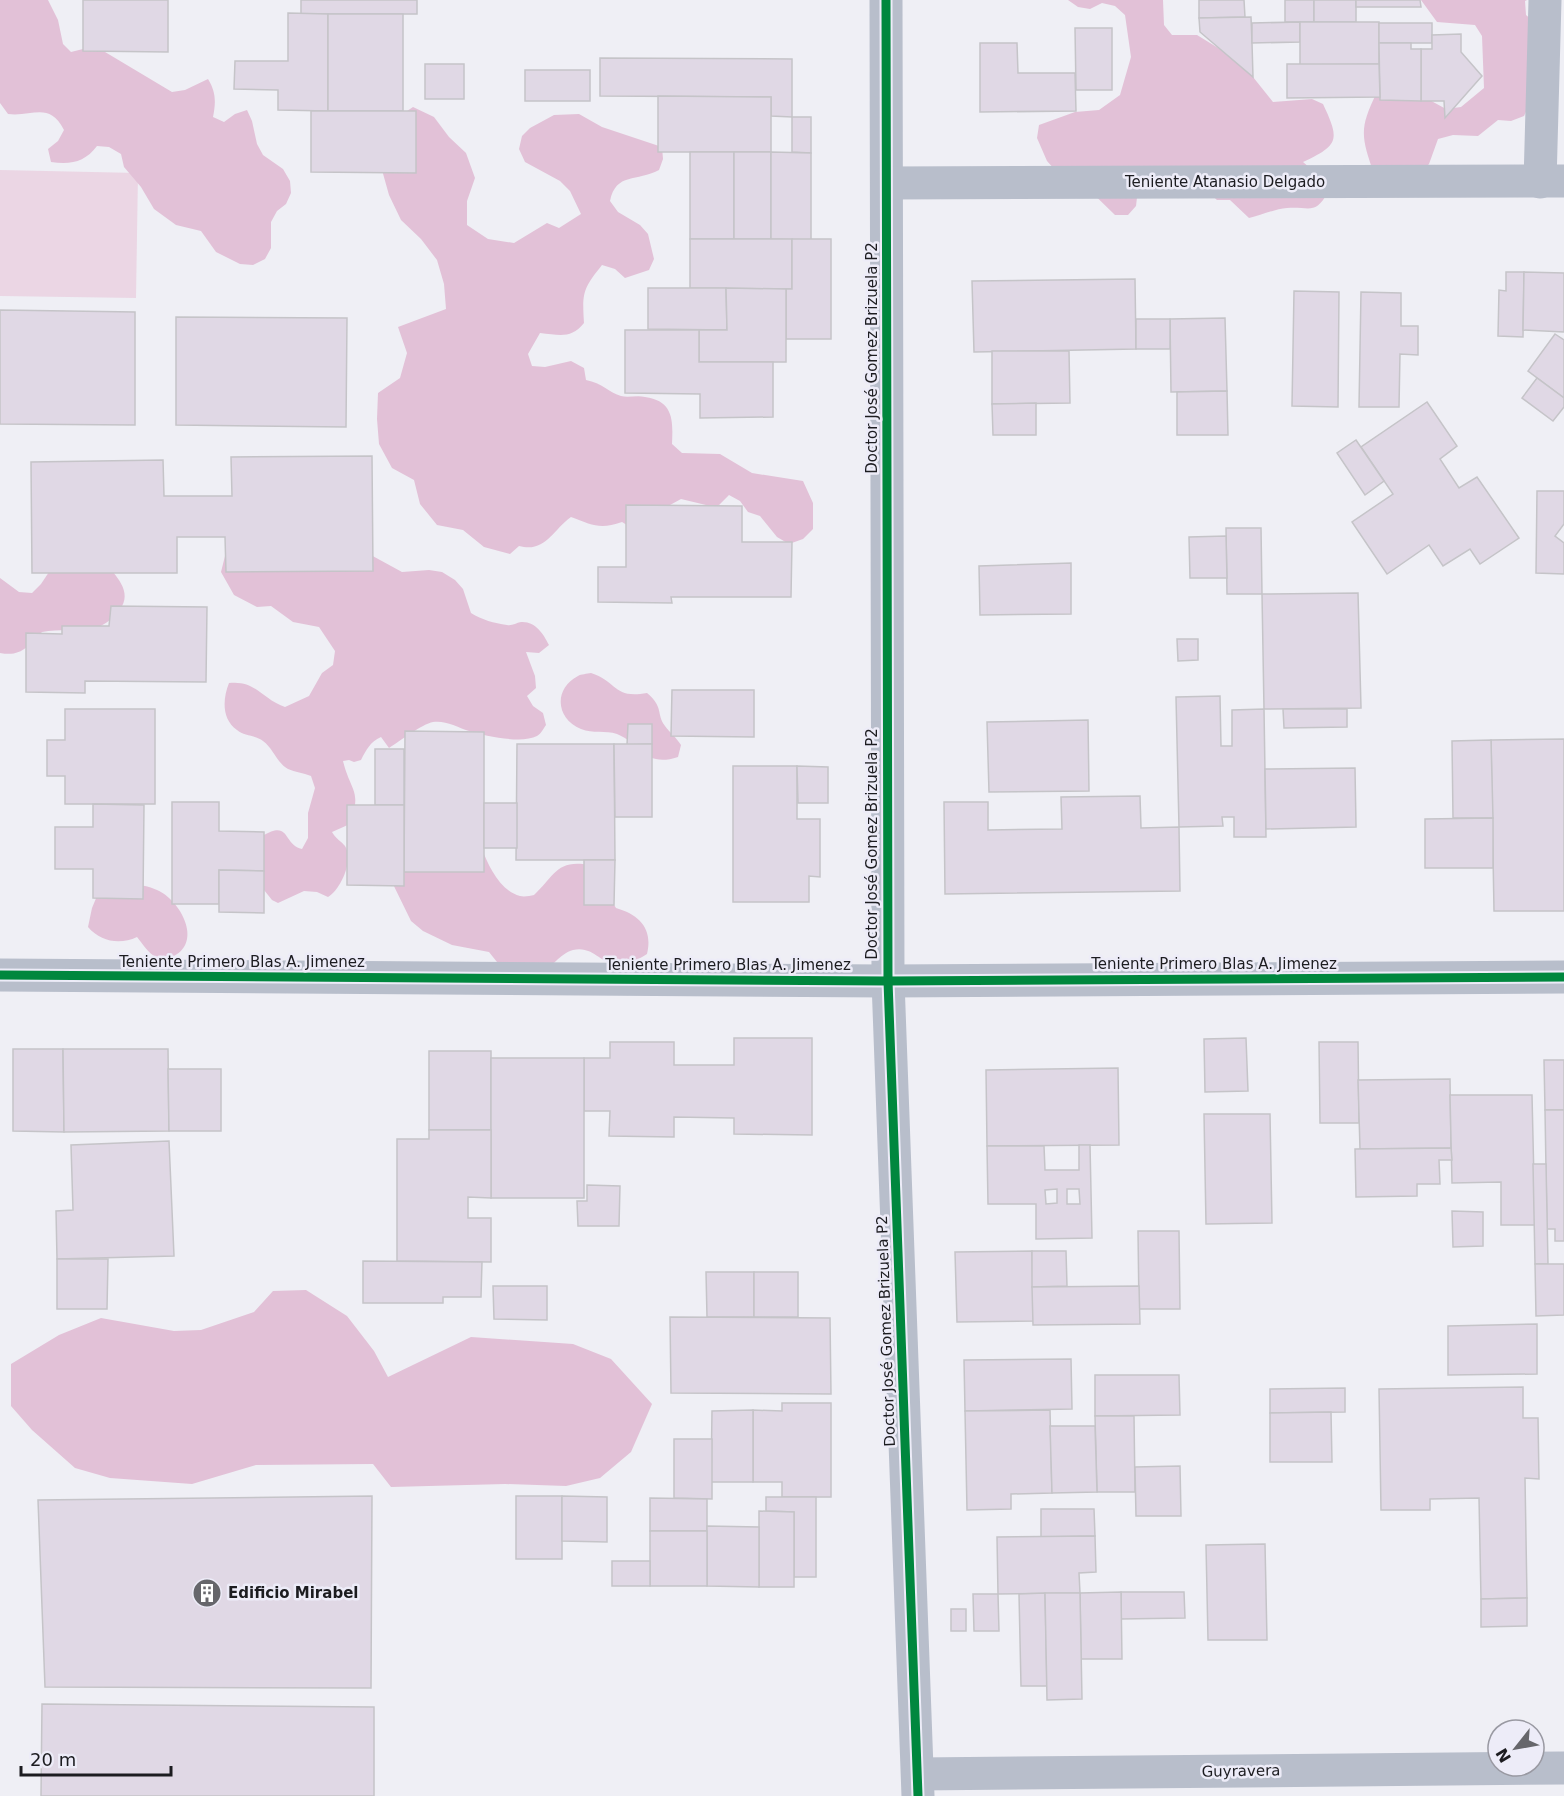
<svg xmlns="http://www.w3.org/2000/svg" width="1564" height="1796" font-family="'DejaVu Sans',sans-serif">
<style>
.green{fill:#ebd6e4}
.forest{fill:#e2c1d7}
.building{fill:#e0d8e5;stroke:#c5c4c8;stroke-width:1.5;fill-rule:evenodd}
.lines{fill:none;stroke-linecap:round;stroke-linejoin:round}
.minor{stroke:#b8becb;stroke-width:33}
.cycleway-casing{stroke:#edecf8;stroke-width:13}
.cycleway{stroke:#00873e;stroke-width:9}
.labels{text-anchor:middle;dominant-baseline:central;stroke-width:5;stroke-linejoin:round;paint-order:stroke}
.street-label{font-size:15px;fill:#1c1c20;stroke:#edecf8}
.poi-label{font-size:15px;font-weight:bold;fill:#1c1c20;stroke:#edecf8;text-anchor:start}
</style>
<rect width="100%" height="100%" fill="#efeff5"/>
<path class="green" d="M0,170l138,3 -2,125 -136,-2z"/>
<g class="forest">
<path d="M0,0h48l10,20 5,24 8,8 24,-6 77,46 13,-2 23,-11c8,13 8,23 5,38l11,5 11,-8 12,-4 5,11 5,23 6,11 20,14 7,12 1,12 -5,11 -9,7 -6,11v26l-6,11 -12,6 -13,-1 -24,-12 -15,-21 -25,-6 -22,-16 -13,-22 -17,-20 -3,-13 -12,-7 -12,-1c-12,16 -26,19 -46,16l-3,-13 10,-8 6,-11c-15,-29 -31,-13 -56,-16l-8,-11z"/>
<path d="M1068,0h95l1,25 8,10h25l44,27 32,40 39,-3 11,5c17,36 16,41 -20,58l21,18 4,12c-13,24 -19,14 -41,16 -12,1 -26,7 -38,10l-19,-18h-13l-19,-17 -59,-3 -3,26 -8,9h-13l-39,-38 -20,-6 -9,-10 -10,-23 2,-13 36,-13 24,-2 21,-15 11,-38 -6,-42 -10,-9 -13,-3 -12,6 -12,-2z"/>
<path d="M1421,0h106l-2,1 1,14 20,17 -10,59 -12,25 -13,5 -13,-1 -20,16 -25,-1 -15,4 -9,25 -20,21 -35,-11c-13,-38 -15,-45 3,-82l25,-7 44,24 15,-2 23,-19 -2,-52 -7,-11 -38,-3z"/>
<path d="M413,107l21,10 15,20 17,16 9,25 -8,23v24l21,14 26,4 33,-20 12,5 22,-14 -11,-23 -10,-10 -35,-19 -6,-13 3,-13 8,-8 24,-13 25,-1 23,13 60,20 1,12 -4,11c-22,12 -43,2 -49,31l8,11 22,13 8,9 6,25 -5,11 -24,8 -10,-9 -13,-4c-19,24 -20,27 -18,58 -13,16 -24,12 -44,10l-12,21 4,12 13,1 26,-6 13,7 2,12c16,3 24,13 35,16 7,2 16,-1 24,1 29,4 28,24 27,47l10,9 38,1 32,19 51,8 10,22v26l-10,10 -14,5 -12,-7 -17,-21 -12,-4 -8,-11 -11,-6 -10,10h-13l-25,-6 -11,6 -11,22 -24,3 -13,-8c-22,8 -30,3 -51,-5 -19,14 -26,36 -52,29l-9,8 -26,-7 -21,-17 -26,-5 -17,-21 -6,-24 -22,-12 -13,-24 -2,-25 1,-26 22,-15 7,-25 -9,-26 48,-18 -2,-25 -7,-24 -16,-21 -20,-19 -12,-25 -7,-25 10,-49z"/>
<path d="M227,548l142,6 33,18 27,-2 13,2 13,8 8,9 8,24c11,7 23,10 36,12 5,1 9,-2 14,-3 14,-1 22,11 28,23l-10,8 -13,-1 9,24 1,12 -9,8 6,10 10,7 3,12c-3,4 -5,9 -9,11 -15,8 -52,0 -68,-5 -12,-4 -24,-11 -36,-9 -11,2 -33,19 -44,26l-8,-11c-11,5 -15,13 -20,23l-7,2 -5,-2 -6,1c8,32 19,28 7,63l-18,8c3,6 9,9 13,14 9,14 -4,43 -17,51l-11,-5 -13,-1 -26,12 -6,-3 -8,-10 -2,-54c29,-17 20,8 40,13l6,-11v-25l7,-25 -4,-12c-8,-3 -16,-4 -23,-7 -11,-6 -15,-21 -25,-28 -8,-6 -19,-5 -26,-11 -16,-11 -14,-32 -8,-47 27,-3 33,16 56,24l24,-11 13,-23 11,-8 2,-14 -16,-24 -26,-5 -22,-16 -14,1 -23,-12 -13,-23z"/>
<path d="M107,565c15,17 28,33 6,52 -5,5 -12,10 -20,11 -17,3 -34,1 -51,4 -14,14 -20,25 -42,21v-75l19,14 13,1 9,-9 8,-12z"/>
<path d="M591,673c27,9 22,26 56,20 17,14 9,21 18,33 5,7 11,11 16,19l-3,12c-33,11 -36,-13 -61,-23 -12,-4 -24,0 -36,-5 -25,-10 -28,-40 -3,-53 3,-2 9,-2 13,-3z"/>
<path d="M410,837l72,12c6,16 18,42 38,47 4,1 10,0 14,-1 20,-18 22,-36 55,-30l27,43c24,7 37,21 31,46 -45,28 -45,-10 -74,-4 -13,3 -22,20 -35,22 -10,2 -23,0 -33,0l-16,-20 -37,-7 -29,-14 -12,-10 -21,-43 9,-34z"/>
<path d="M130,883c9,2 19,3 27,7 23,10 46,51 17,66 -5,3 -12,4 -18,1 -7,-3 -14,-14 -19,-20 -17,8 -36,5 -49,-10l4,-19 5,-12z"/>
<path d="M306,1290l41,26 27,35 14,26 83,-40 102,7 38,15 41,45 -21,48 -31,26 -34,8 -61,-2 -114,3 -18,-23 -117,1 -64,19 -82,-6 -35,-10 -43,-38 -21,-24v-42l48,-29 42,-17 73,13 27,-1 53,-18 19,-21z"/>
</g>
<g class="building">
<path d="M83,0h85v52l-85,-1z"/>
<rect x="301" y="0" width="116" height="14"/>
<path d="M1199,0h45l1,17 -46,1z"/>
<rect x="1285" y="0" width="29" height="22"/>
<rect x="1314" y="0" width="42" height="22"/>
<path d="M1356,0h64l1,7h-65z"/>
<path d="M288,13l40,1v97l-50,-1v-20l-44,-1 1,-28h53z"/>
<rect x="328" y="14" width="75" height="97"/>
<path d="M1251,17l1,26 1,34 -53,-45 -1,-14z"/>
<path d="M1300,22v20l-48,1v-20z"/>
<path d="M1300,22h79v42l-79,1z"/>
<rect x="1379" y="23" width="53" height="20"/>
<path d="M1075,28h37v62h-36z"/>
<path d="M1461,34v18l21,24 -37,42 -1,-17h-23v-52h11v-14z"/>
<path d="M980,43h37l1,30h57l1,38 -96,1z"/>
<path d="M1379,43h32v6h10v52l-41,-1z"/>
<path d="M600,58l192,1v58l-21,-1v-19l-171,-1z"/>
<rect x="425" y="64" width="39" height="35"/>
<path d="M1287,64h92l1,33 -93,1z"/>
<rect x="525" y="70" width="65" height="31"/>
<path d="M658,96l113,1v55h-113z"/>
<path d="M311,111h105v62l-105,-1z"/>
<path d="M792,117h19v36l-19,-1z"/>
<rect x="690" y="152" width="44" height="87"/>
<rect x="734" y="152" width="37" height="87"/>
<path d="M771,152l40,1v87l-40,-1z"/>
<path d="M690,239h102v50l-102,-1z"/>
<path d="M792,239h39v100h-45v-50h6z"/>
<path d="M1506,272h18l-1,65 -25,-1 1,-46 7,1z"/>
<path d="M1524,272l40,1v59l-41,-2z"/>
<path d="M1135,279l1,70 -162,3 -2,-71z"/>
<path d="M648,288h78l1,42 -79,-1z"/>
<path d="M726,288l60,1v73h-87v-32h28z"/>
<path d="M1294,291l45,1 -1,115 -46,-1z"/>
<path d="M1361,292l40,1v33h17v29l-18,-1 -1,53h-40z"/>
<path d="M0,310l135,2v113l-135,-1z"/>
<path d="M176,317l171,1 -1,109 -170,-2z"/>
<path d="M1225,318l2,73 -56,1 -1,-73z"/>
<rect x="1136" y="319" width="34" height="30"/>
<path d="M625,330h74v32h74v55l-73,1v-24l-75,-1z"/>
<path d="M1555,334l9,6v58l-36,-27z"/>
<path d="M992,351h77l1,52 -78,1z"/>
<path d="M1537,378l27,20v9l-11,14 -31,-23z"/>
<path d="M1227,391l1,44h-51v-43z"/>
<path d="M1427,402l30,44 -17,13 19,29 18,-11 42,61 -39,26 -10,-15 -27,17 -14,-21 -42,29 -35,-52 41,-28 -32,-47z"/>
<path d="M1036,403v32h-43l-1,-31z"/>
<path d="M1356,440l28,41 -19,14 -28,-42z"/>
<path d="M372,456l1,115 -147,1 -1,-35h-48v36h-145l-1,-111 132,-2 1,36h68l-1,-39z"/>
<path d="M1537,491h27v33l-9,12 9,7v31l-28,-1z"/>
<path d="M626,505l116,1v36h50l-1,55h-120l1,6 -74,-1v-35h28z"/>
<path d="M1226,528h35l1,66h-35z"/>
<path d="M1226,536l1,42h-37l-1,-41z"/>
<path d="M1071,563v51l-91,1 -1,-49z"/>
<path d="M1358,593l3,115 -97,1 -2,-115z"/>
<path d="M111,606l96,1 -1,75 -121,-1v12l-59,-1v-59l36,1v-8h47z"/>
<path d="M1177,639h21v21l-20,1z"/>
<path d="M672,690h82v47l-83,-1z"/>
<path d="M1220,696l1,50h11v-36l32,-1 2,128h-32v-20h-12l1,9 -44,1 -3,-130z"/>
<path d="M65,709h90v95h-90v-28h-18v-36h18z"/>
<path d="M1283,709h64v18l-63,1z"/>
<path d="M1088,720l1,71 -100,1 -2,-70z"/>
<path d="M628,724h24v20l-25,1z"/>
<path d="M405,731l79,1v140h-80z"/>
<path d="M1564,739v172h-70l-3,-171z"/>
<path d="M1491,740l2,78h-40l-1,-77z"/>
<path d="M517,744h97l1,116h-99z"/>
<path d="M614,744h38v73h-37z"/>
<rect x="375" y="749" width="29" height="56"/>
<path d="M733,766h64v53h23v58l-11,-1v26h-76z"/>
<path d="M797,766l31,1v36h-30z"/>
<path d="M1355,768l1,59 -90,2 -1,-60z"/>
<path d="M1140,796l1,32 38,-1 1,64 -235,3 -1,-92h44v28l74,-1 -1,-32z"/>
<path d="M172,802h47v29l45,1v39l-45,-1v34h-47z"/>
<rect x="484" y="803" width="33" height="45"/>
<path d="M93,804l51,1 -1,94 -50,-1v-29h-38v-42h38z"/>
<path d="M347,805h57v81l-57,-1z"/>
<path d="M1493,818v50h-68v-49z"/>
<path d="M584,860h31l-1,45h-30z"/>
<path d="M219,870l45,1v42l-45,-1z"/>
<path d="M734,1038h78v97l-78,-1v-16l-60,-1v20l-65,-1 1,-25h-26v-53h26v-16h64v23h60z"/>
<path d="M1246,1038l2,53 -43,1 -1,-53z"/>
<path d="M1319,1042h39l1,81h-39z"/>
<path d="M13,1049h50l1,83 -51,-1z"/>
<path d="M63,1049h105l1,82 -105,1z"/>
<rect x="429" y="1051" width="62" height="79"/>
<rect x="491" y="1058" width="93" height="140"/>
<path d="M1544,1060h20v50h-19z"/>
<path d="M1118,1068l1,77 -132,1 -1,-76z"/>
<path d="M168,1069h53v62h-52z"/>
<path d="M1450,1079l1,69 -91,1 -2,-69z"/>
<path d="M1450,1095h82l3,130h-34v-43l-49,1z"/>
<path d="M1545,1110h19v131h-9v-12h-8z"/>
<path d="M1204,1114h66l2,109 -66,1z"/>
<path d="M429,1130h62v68l-23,-1v21h23v44l-94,-1v-122h32z"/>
<path d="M169,1141l5,115 -117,3 -1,-48 17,-1 -2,-65z"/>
<path d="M1079,1145h11l2,93 -56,1v-35h-48l-1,-58h57l1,24h34zM1057,1189v14l-11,1 -1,-14zM1067,1189h12l1,15h-13z"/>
<path d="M1451,1148l1,12h-13l1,24h-23v12l-61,1 -1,-48z"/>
<path d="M1533,1164h13l2,100h-13z"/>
<path d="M587,1185l33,1 -1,40h-41l-1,-25h10z"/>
<path d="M1452,1211l31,1v34l-30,1z"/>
<path d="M1138,1231h41l1,78h-41z"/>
<path d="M1032,1251l2,70 -77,1 -2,-70z"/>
<path d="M1032,1251h34l1,35 -35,1z"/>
<path d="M57,1259h51l-1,50h-50z"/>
<path d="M363,1261l119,1 -1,35h-38v6h-80z"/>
<path d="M1535,1264h29v51l-28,1z"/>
<path d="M706,1272h48v45h-47z"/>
<rect x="754" y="1272" width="44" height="45"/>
<path d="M493,1286h54v34l-53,-1z"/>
<path d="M1139,1286l1,38 -107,1 -1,-38z"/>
<path d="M670,1317l160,1 1,76 -160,-1z"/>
<path d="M1537,1324v50l-89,1v-49z"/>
<path d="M1071,1359l1,50 -107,2 -1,-51z"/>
<path d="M1095,1375h84l1,40 -85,1z"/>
<path d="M1523,1387v31h15l1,61 -14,-1 2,120 -46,1 -2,-101 -49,1v11h-49l-2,-121z"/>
<path d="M1345,1388v24l-75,1v-24z"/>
<path d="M782,1403h49v94h-49v-15h-29v-72l29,1z"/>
<path d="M753,1410v72h-42l1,-71z"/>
<path d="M1050,1410l2,83 -41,1v15l-44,1 -2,-99z"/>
<path d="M1331,1412l1,50h-62v-49z"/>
<path d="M1095,1416h39l1,76h-38z"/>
<path d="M1050,1426h45l2,66 -45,1z"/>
<path d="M674,1439h38v60l-38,-1z"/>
<path d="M1180,1466l1,50h-45l-1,-49z"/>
<path d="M372,1496l-1,192 -326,-1 -7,-187z"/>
<rect x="516" y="1496" width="46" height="63"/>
<path d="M562,1496l45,1v45l-45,-1z"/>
<path d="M766,1497h50v80h-22v-65l-28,-1z"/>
<path d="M650,1498l57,1v32h-57z"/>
<path d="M1041,1509h53l1,27 -54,1z"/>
<path d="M759,1511l35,1v75h-35z"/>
<path d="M707,1526l52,1v60l-52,-1z"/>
<rect x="650" y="1531" width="57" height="55"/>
<path d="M1095,1536l1,36 -17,1 1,20 -82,1 -1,-57z"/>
<path d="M1265,1544l2,96h-59l-2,-95z"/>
<rect x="612" y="1561" width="38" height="25"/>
<path d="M1121,1592h63l1,26 -64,1z"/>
<path d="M1121,1592l1,67h-41l-1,-66z"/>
<path d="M1045,1593l2,93h-26l-2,-92z"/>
<path d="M1045,1593h35l2,106 -35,1z"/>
<path d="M973,1594h25l1,37h-25z"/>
<path d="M1527,1598v28l-46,1v-28z"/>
<rect x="951" y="1609" width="15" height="22"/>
<path d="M42,1704l332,3v89h-333z"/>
</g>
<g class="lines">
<g class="minor">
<path d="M886,0l2,981 30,815"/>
<path d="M1540,182l5,-182"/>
<path d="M887,183l677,-2"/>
<path d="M0,975l888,6 676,-4"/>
<path d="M918,1774l646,-6"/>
</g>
<g class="cycleway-casing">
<g id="cycleway">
<path d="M886,0l2,981 30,815"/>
<path d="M0,975l888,6 676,-4"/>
</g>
</g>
<use href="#cycleway" class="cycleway"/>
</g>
<defs>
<g id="building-disc" transform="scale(1.5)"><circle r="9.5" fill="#66666b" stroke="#edecf8"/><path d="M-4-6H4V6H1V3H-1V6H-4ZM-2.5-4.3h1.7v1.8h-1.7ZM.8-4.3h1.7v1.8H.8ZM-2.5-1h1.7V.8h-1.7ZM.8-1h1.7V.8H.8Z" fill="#fff"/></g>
</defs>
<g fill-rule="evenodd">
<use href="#building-disc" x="207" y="1593"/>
</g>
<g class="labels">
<g class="street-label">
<text x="1225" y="182">Teniente Atanasio Delgado</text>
<text transform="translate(872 358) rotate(-90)">Doctor José Gomez Brizuela P2</text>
<text transform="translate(872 844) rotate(-90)">Doctor José Gomez Brizuela P2</text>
<text x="242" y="962">Teniente Primero Blas A. Jimenez</text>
<text x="1214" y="964">Teniente Primero Blas A. Jimenez</text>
<text x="728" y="965">Teniente Primero Blas A. Jimenez</text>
<text transform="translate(886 1331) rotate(-92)">Doctor José Gomez Brizuela P2</text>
<text transform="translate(1241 1771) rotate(-1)">Guyravera</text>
</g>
<g class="poi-label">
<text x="228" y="1593">Edificio Mirabel</text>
</g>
</g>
<g transform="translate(1516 1748) rotate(239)"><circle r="28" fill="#edecf8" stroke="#9999a2" stroke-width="1.5"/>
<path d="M0-4.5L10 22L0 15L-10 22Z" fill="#66666b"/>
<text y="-9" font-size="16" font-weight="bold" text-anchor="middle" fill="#1c1c20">N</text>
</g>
<path d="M21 1766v9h150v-9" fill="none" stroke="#1c1c20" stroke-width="3"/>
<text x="30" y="1766" font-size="18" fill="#1c1c20" stroke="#edecf8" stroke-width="4.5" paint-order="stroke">20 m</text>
</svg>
